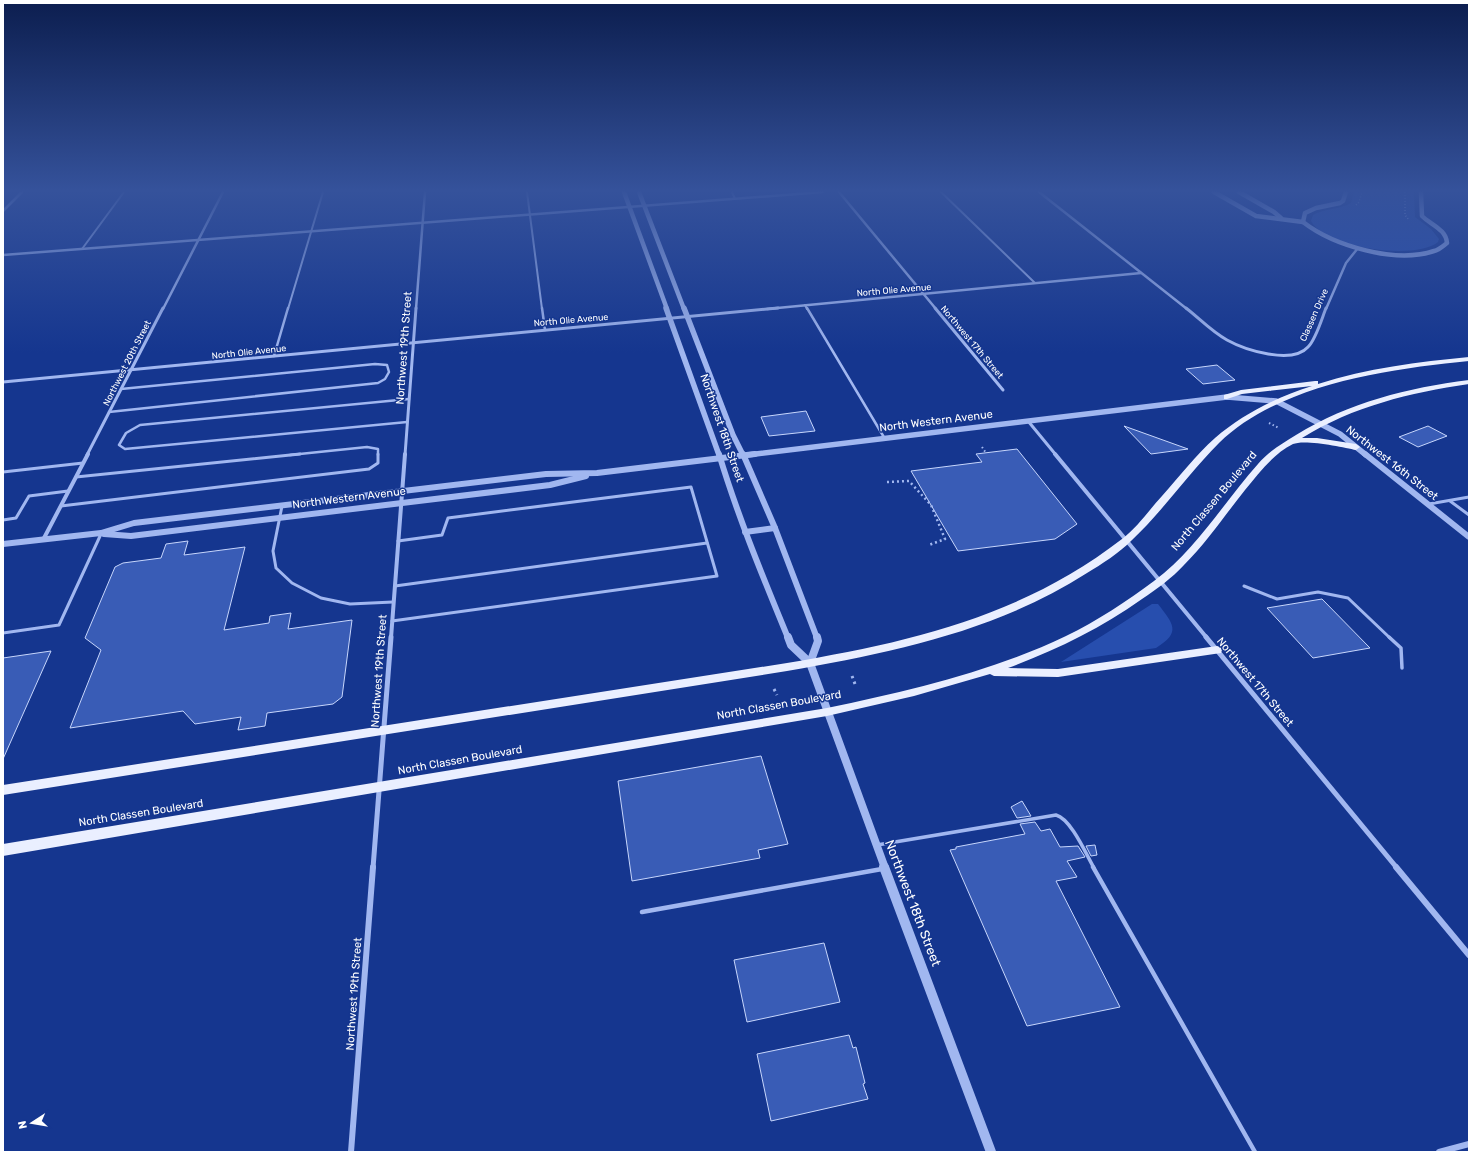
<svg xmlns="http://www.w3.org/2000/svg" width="1472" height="1155" font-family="Rubik,sans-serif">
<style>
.green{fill:#274eae}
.building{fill:#395cb6;stroke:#c7d6fc}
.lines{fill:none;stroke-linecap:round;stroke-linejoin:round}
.path-far3{stroke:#a1b7f0;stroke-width:1.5;stroke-dasharray:1 2;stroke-linecap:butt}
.path-far2{stroke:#a1b7f0;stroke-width:2;stroke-dasharray:1.5 2.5;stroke-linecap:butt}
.path-far1{stroke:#a1b7f0;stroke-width:2.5;stroke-dasharray:2 3;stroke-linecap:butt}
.path{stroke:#a1b7f0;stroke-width:3;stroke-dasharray:2.5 3.5;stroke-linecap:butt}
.service-far4{stroke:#a1b7f0;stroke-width:2}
.service-far3{stroke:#a1b7f0;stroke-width:2.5}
.service-far2{stroke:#a1b7f0;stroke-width:3}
.service-far1{stroke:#a1b7f0;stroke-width:3.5}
.service{stroke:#a1b7f0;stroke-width:4.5}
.minor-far4{stroke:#a1b7f0;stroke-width:2.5}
.minor-far3{stroke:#a1b7f0;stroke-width:3}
.minor-far2{stroke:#a1b7f0;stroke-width:4}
.minor-far1{stroke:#a1b7f0;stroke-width:5}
.minor{stroke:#a1b7f0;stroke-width:6}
.tertiary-far4{stroke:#a1b7f0;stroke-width:4.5}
.tertiary-far3{stroke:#a1b7f0;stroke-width:5.5}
.tertiary-far2{stroke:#a1b7f0;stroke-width:6}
.tertiary-far1{stroke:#a1b7f0;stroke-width:8}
.tertiary{stroke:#a1b7f0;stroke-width:10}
.primary{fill:#eaefff;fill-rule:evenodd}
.labels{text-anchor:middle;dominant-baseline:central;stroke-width:3;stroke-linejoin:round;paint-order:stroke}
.far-street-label{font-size:9px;fill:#fff;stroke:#15368f}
.street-label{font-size:11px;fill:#fff;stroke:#15368f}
.near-street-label{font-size:13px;fill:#fff;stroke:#15368f}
</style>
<rect width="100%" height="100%" fill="#15368f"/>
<g class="green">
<path d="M1354,192h60l1,25 16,12 8,10 -1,3c-23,19 -113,6 -127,-21l2,-6c12,-7 26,-5 38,-12z"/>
<path d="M1152,604h6c15,20 24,28 -2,44l-95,14z"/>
</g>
<g class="building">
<path d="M1217,365l18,15 -32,4 -17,-15z"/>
<path d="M806,411l9,20 -46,5 -8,-19z"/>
<path d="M1124,426l64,23 -37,5z"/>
<path d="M1428,426l19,10 -29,11 -19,-10z"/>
<path d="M1017,449l60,75 -22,15 -97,12 -47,-80 71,-9 -6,-8z"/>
<path d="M188,541l-4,14 61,-8 -21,83 45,-7 1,-7 21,-3 -3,16 64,-9 -10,77 -9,7 -66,9 -2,13 -27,4 3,-13 -46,7 -12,-13 -113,17 31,-78 -16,-12 30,-71 8,-4 38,-5 5,-14z"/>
<path d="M1322,599l48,49 -57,10 -46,-50z"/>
<path d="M51,651l-48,108v-101z"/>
<path d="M761,756l27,88 -30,6 2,8 -128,23 -14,-100z"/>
<path d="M1022,801l9,15 -14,2 -6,-11z"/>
<path d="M1035,822l6,9 9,-2 10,18 18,-1 7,11 -18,4 10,16 -21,4 64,126 -93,19 -77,-176 6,-1v-2l69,-13 -5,-10z"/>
<path d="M1095,845l2,10 -6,1 -5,-10z"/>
<path d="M824,943l16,59 -93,20 -13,-62z"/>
<path d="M849,1035l4,13 3,-1 9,36 -2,1 5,15 -97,22 -14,-67z"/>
</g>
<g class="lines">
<g class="path-far3">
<path d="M1405,192v23l4,5"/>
<path d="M1356,205l3,-3 3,-10"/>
</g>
<g class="path-far2">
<path d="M1269,423l10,5"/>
<path d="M982,447l4,6"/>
</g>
<path class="path-far1" d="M887,482l22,-1 22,24 14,34 -16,6"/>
<g class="path">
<path d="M852,676l3,8"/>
<path d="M774,689l3,6"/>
</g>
<g class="service-far4">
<path d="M527,192l15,117"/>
<path d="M732,192l3,7"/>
<path d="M941,192l94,91"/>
<path d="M82,249l42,-57"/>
<path d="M805,305l2,4"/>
<path d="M288,309l35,-117"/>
</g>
<g class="service-far3">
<path d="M542,308l3,22"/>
<path d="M807,308l78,131"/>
<path d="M274,356l14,-48"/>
<path d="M109,412l269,-29 7,-4 4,-7 -2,-7 -12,-1 -254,25"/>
<path d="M407,422l-282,27 -6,-4 7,-12 14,-8 269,-26"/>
<path d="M290,455l77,-8 11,2v6"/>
</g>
<g class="service-far2">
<path d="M3,472l80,-9"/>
<path d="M76,477l224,-23"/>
<path d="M1450,501l19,14"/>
<path d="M1429,504l40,-7"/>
<path d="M61,506l308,-37 9,-6v-9"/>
<path d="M282,506l-9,45 3,17 16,15 29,15 29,6 43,-2"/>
<path d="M3,520l13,-2 13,-22 39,-5"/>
<path d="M395,586l312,-43"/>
<path d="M1244,586l33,13 41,-7 30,6 42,40"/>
<path d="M392,621l325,-45 -26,-89 -243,31 -6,17 -44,6"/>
<path d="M3,633l56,-8 42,-91"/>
</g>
<g class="service-far1">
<path d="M1389,637l12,11 1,20"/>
<path d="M877,845l179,-30c15,4 30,39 38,53"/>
</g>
<g class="service">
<path d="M1093,867l162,285"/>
<path d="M642,912l240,-43"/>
</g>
<g class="minor-far4">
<path d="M839,192l97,117"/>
<path d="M1039,192l148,117"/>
<path d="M3,211l19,-19"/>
<path d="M3,255l820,-63"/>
<path d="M163,309l60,-117"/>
<path d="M416,309l9,-117"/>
<path d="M767,309l374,-36"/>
<path d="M1326,309l20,-46 12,-15"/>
</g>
<g class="minor-far3">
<path d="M935,308l68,82"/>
<path d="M1186,308c13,10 26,24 41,32 18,10 65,25 81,7 8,-8 14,-29 18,-39"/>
<path d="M3,382l775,-74"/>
<path d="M1028,421l28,34"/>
<path d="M87,455l76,-147"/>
<path d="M405,455l11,-147"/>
</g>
<g class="minor-far2">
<path d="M1055,454l152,184"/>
<path d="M43,540l45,-86"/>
<path d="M391,638l14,-184"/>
</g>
<g class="minor-far1">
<path d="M1206,637l191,231"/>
<path d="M373,868l18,-231"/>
</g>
<g class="minor">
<path d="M1396,867l73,88"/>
<path d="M351,1152l22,-285"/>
<path d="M1439,1152l30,-8"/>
</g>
<g class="tertiary-far4">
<path d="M624,192l43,117"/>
<path d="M639,192l45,117"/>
<path d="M1214,192l42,24 47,6"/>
<path d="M1239,192l35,20 7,6"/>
<path d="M1346,192l-3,9 -3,2 -24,5 -11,5 -2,9c31,24 93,42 131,29 5,-1 9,-5 13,-8 -1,-14 -16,-18 -25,-27l-1,-24"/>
</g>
<g class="tertiary-far3">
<path d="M666,308l53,147"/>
<path d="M684,308l49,127 10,20"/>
<path d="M747,455l480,-58 49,4 64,33 26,21"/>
</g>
<g class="tertiary-far2">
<path d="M719,454c19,63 44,123 69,184"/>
<path d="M743,454l32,74 42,110"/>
<path d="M1365,454l104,83"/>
<path d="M745,532l30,-4"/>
<path d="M104,534l27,2 419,-51 36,-9"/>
<path d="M3,544l98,-11 33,-10 412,-49 51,-1 158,-19"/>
</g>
<g class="tertiary-far1">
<path d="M788,637l3,8 19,18 75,205"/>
<path d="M810,663l8,-22 -1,-4"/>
</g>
<path class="tertiary" d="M884,867l107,285"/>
<g class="primary">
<path d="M1469,357v4c-81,8 -189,23 -250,82 -31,31 -56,68 -88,98 -12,12 -29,23 -44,32 -90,58 -197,80 -300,98l-784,124v-10l784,-122c123,-21 234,-46 335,-124 15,-11 27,-29 40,-43 17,-19 34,-41 53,-58 28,-24 62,-41 97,-52l-70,8 -15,5h-3v-4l17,-5 74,-9h3v3c49,-16 100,-22 151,-27z"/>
<path d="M1469,380v4c-60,9 -115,22 -167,54h15l39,6 4,3 -4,3c-13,-3 -52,-11 -63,-6 -20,10 -34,29 -48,46 -20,25 -38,52 -61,75 -12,13 -27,24 -42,34 -42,30 -86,51 -134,69l50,1 159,-23 4,1 1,3 -1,3 -163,24 -64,-1 -4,-2 -76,22 -87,20 -824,140v-12l824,-136c81,-17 164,-36 239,-72 31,-15 61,-35 88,-55 42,-31 70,-79 104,-117 11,-13 25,-21 38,-29 54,-33 111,-47 173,-55z"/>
</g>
</g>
<linearGradient id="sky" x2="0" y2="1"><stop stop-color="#0c1e4f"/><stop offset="0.54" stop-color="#35529b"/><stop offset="1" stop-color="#35529b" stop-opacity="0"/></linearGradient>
<rect width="1472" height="353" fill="url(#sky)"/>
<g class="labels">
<g class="far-street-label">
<text transform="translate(894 290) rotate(-5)">North Olie Avenue</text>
<text transform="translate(1314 315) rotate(-66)">Classen Drive</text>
<text transform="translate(571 320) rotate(-5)">North Olie Avenue</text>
<text transform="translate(972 342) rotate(50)">Northwest 17th Street</text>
<text transform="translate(249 352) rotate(-6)">North Olie Avenue</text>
<text transform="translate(127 363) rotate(-63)">Northwest 20th Street</text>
</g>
<g class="street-label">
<text transform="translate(404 348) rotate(-86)">Northwest 19th Street</text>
<text transform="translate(936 421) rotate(-7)">North Western Avenue</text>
<text transform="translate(722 428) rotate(71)">Northwest 18th Street</text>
<text transform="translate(1392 463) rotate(38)">Northwest 16th Street</text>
<text transform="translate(349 498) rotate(-7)">North Western Avenue</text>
<text transform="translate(1214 501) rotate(-50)">North Classen Boulevard</text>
<text transform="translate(379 671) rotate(-86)">Northwest 19th Street</text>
<text transform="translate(1255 682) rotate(50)">Northwest 17th Street</text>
<text transform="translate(779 705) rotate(-10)">North Classen Boulevard</text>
<text transform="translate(460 760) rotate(-10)">North Classen Boulevard</text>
<text transform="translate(141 813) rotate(-9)">North Classen Boulevard</text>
<text transform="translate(354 994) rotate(-86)">Northwest 19th Street</text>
</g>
<g class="near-street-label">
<text transform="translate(913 903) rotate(69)">Northwest 18th Street</text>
</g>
</g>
<rect width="1472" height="1155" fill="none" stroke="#ffffff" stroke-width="8"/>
<g transform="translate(32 1123) rotate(258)" stroke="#15368f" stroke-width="3" paint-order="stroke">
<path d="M0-3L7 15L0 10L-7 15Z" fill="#ffffff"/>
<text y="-6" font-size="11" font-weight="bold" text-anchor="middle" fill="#ffffff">N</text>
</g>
</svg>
